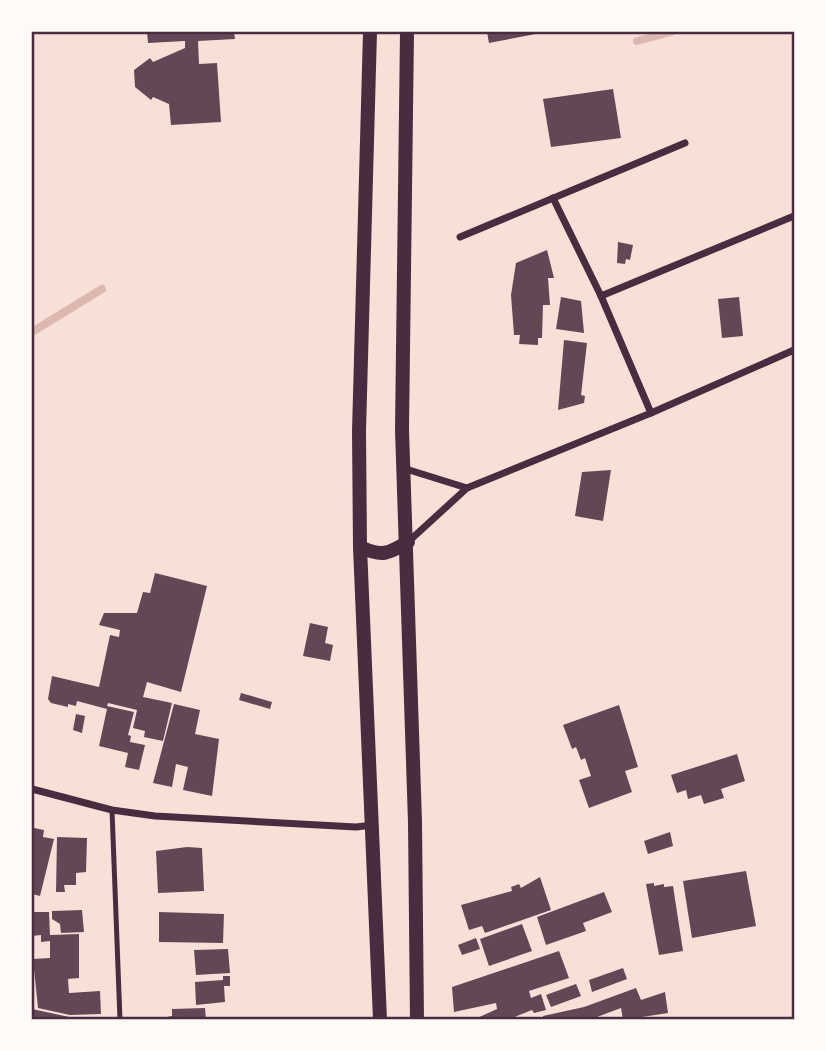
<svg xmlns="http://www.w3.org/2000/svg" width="826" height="1051" font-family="Arial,sans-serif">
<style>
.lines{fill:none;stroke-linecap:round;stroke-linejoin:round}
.stream{stroke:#dcb8b0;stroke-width:8}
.building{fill:#644757}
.service{stroke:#4a2c40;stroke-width:5}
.minor{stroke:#4a2c40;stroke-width:7}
.secondary{stroke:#4a2c40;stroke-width:14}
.neatline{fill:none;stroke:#4a2c40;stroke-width:2.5}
</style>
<rect width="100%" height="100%" fill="#f7e1d7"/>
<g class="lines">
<g class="stream">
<path d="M637,41l34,-9"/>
<path d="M32,332l70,-43"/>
</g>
</g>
<g class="building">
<path d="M147,32h87l1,7 -37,2 1,23 18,-1 4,59 -50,3 -2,-21 -16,-7 -2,3 -16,-13 -1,-17 16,-12 3,4 32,-14v-7l-37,2z"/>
<path d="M487,32h54v1l-52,10z"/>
<path d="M613,89l8,49 -70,9 -8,-48z"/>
<path d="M618,242l15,3 -3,15 -4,-1 -1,5 -8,-1z"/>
<path d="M547,250l7,28h-6l2,27h-7l-1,33h-4v7l-19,-1 1,-9h-6l-3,-40 5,-32z"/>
<path d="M561,297l20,4 3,32 -28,-4z"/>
<path d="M739,297l4,39 -21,2 -4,-39z"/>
<path d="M564,340l23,3 -6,52 4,1 -1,7 -26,7z"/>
<path d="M611,470l-8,51 -28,-5 7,-44z"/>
<path d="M155,573l52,13 -26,106 -34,-10 -4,15 29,6 -9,38 -19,-4 1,-6 -12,-3 4,-18 -29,-7 -1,3 27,6 -6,23 3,1 -1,6 15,3 -6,25 -14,-3 3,-14 -29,-7 8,-37 -30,-8 -1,5 -8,-2v3l-17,-4 -3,-4 4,-23 47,11 11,-52 9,2 1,-7 -21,-5 5,-12h33l6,-21 7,1z"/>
<path d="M310,623l18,4 -3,16 8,2 -3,16 -27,-5z"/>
<path d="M241,693l31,9 -2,7 -31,-9z"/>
<path d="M174,704l26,6 -5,24 24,5 -7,57 -29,-6 5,-23 -12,-3 -4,23 -19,-4z"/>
<path d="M619,705l19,62 -13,4 7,21 -43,16 -10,-28 12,-4 -6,-18 -4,2 -5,-13 -4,2 -9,-24z"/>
<path d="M76,714l9,2 -3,17 -9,-3z"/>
<path d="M737,754l8,27 -24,8 3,9 -20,6 -3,-9 -13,4 -2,-9 -9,3 -6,-18z"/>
<path d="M34,828l10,2 -1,7 11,2 -14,57 -8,-2z"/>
<path d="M670,832l3,14 -25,8 -4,-13z"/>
<path d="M57,837l30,1 -1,34 -10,1v12h-12l1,7h-9z"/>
<path d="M187,847l15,1 2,43 -46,2 -2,-42z"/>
<path d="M746,871l10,55 -64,12 -9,-57z"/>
<path d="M540,877l11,33 -66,23 -3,-7 -13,4 -8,-25 51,-14 -1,-4 8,-3 2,4z"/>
<path d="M654,883v3l10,-2v3l9,-1 10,65 -24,4 -13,-71z"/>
<path d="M604,892l8,20 -29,11 3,8 -40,14 -9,-28z"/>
<path d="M82,910l2,22 -23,1 -1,-9 -8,-5v-8z"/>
<path d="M32,912h17l1,23 29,-1v44l-11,1 1,14 31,-2 1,23 -31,1 -32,-7 -5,-49 17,-1v-17l-9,1v-7l-9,1z"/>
<path d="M159,912l65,2 -1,29 -64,-1z"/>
<path d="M522,924l10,27 -43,15 -9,-27z"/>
<path d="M476,938l4,11 -18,6 -4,-10z"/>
<path d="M228,949l2,24 -34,2 -2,-25z"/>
<path d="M559,951l10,27 -40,13 2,7 10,-4 5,16 -12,3 -2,-3 -25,10h-34l24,-11 -1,-6 -42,9 -2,-25z"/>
<path d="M623,968l4,11 -35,13 -3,-12z"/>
<path d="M223,976h7v10h-6l1,16 -29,3 -1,-23 28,-2z"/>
<path d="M576,984l5,12 -30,11 -5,-12z"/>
<path d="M636,988l5,12 24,-8 3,21 -26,4 1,3h-20l-2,-12 -32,12h-45l-1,-4 41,-9z"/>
<path d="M205,1008l1,12h-39v-3l5,-1v-7z"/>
<path d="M32,1009l42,9v2h-42z"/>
</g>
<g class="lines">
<path class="service" d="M112,810l8,210"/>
<g class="minor">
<path d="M553,198l48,98"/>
<path d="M460,237l225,-94"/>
<path d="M651,413l143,-63"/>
<path d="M406,469l61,19"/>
<path d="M408,542l59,-54 184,-75 -50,-117 193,-80"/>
<path d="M32,789l80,21 43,6 201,11 17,-2"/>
</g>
<g class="secondary">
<path d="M370,32l-11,399 1,116 20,473"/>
<path d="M407,32l-5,398 13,392 2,198"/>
<path d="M360,547c22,10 28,7 48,-5"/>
</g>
</g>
<rect width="826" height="1051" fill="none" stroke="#fffaf5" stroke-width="66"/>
<rect x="33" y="33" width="760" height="985" class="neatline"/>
</svg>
